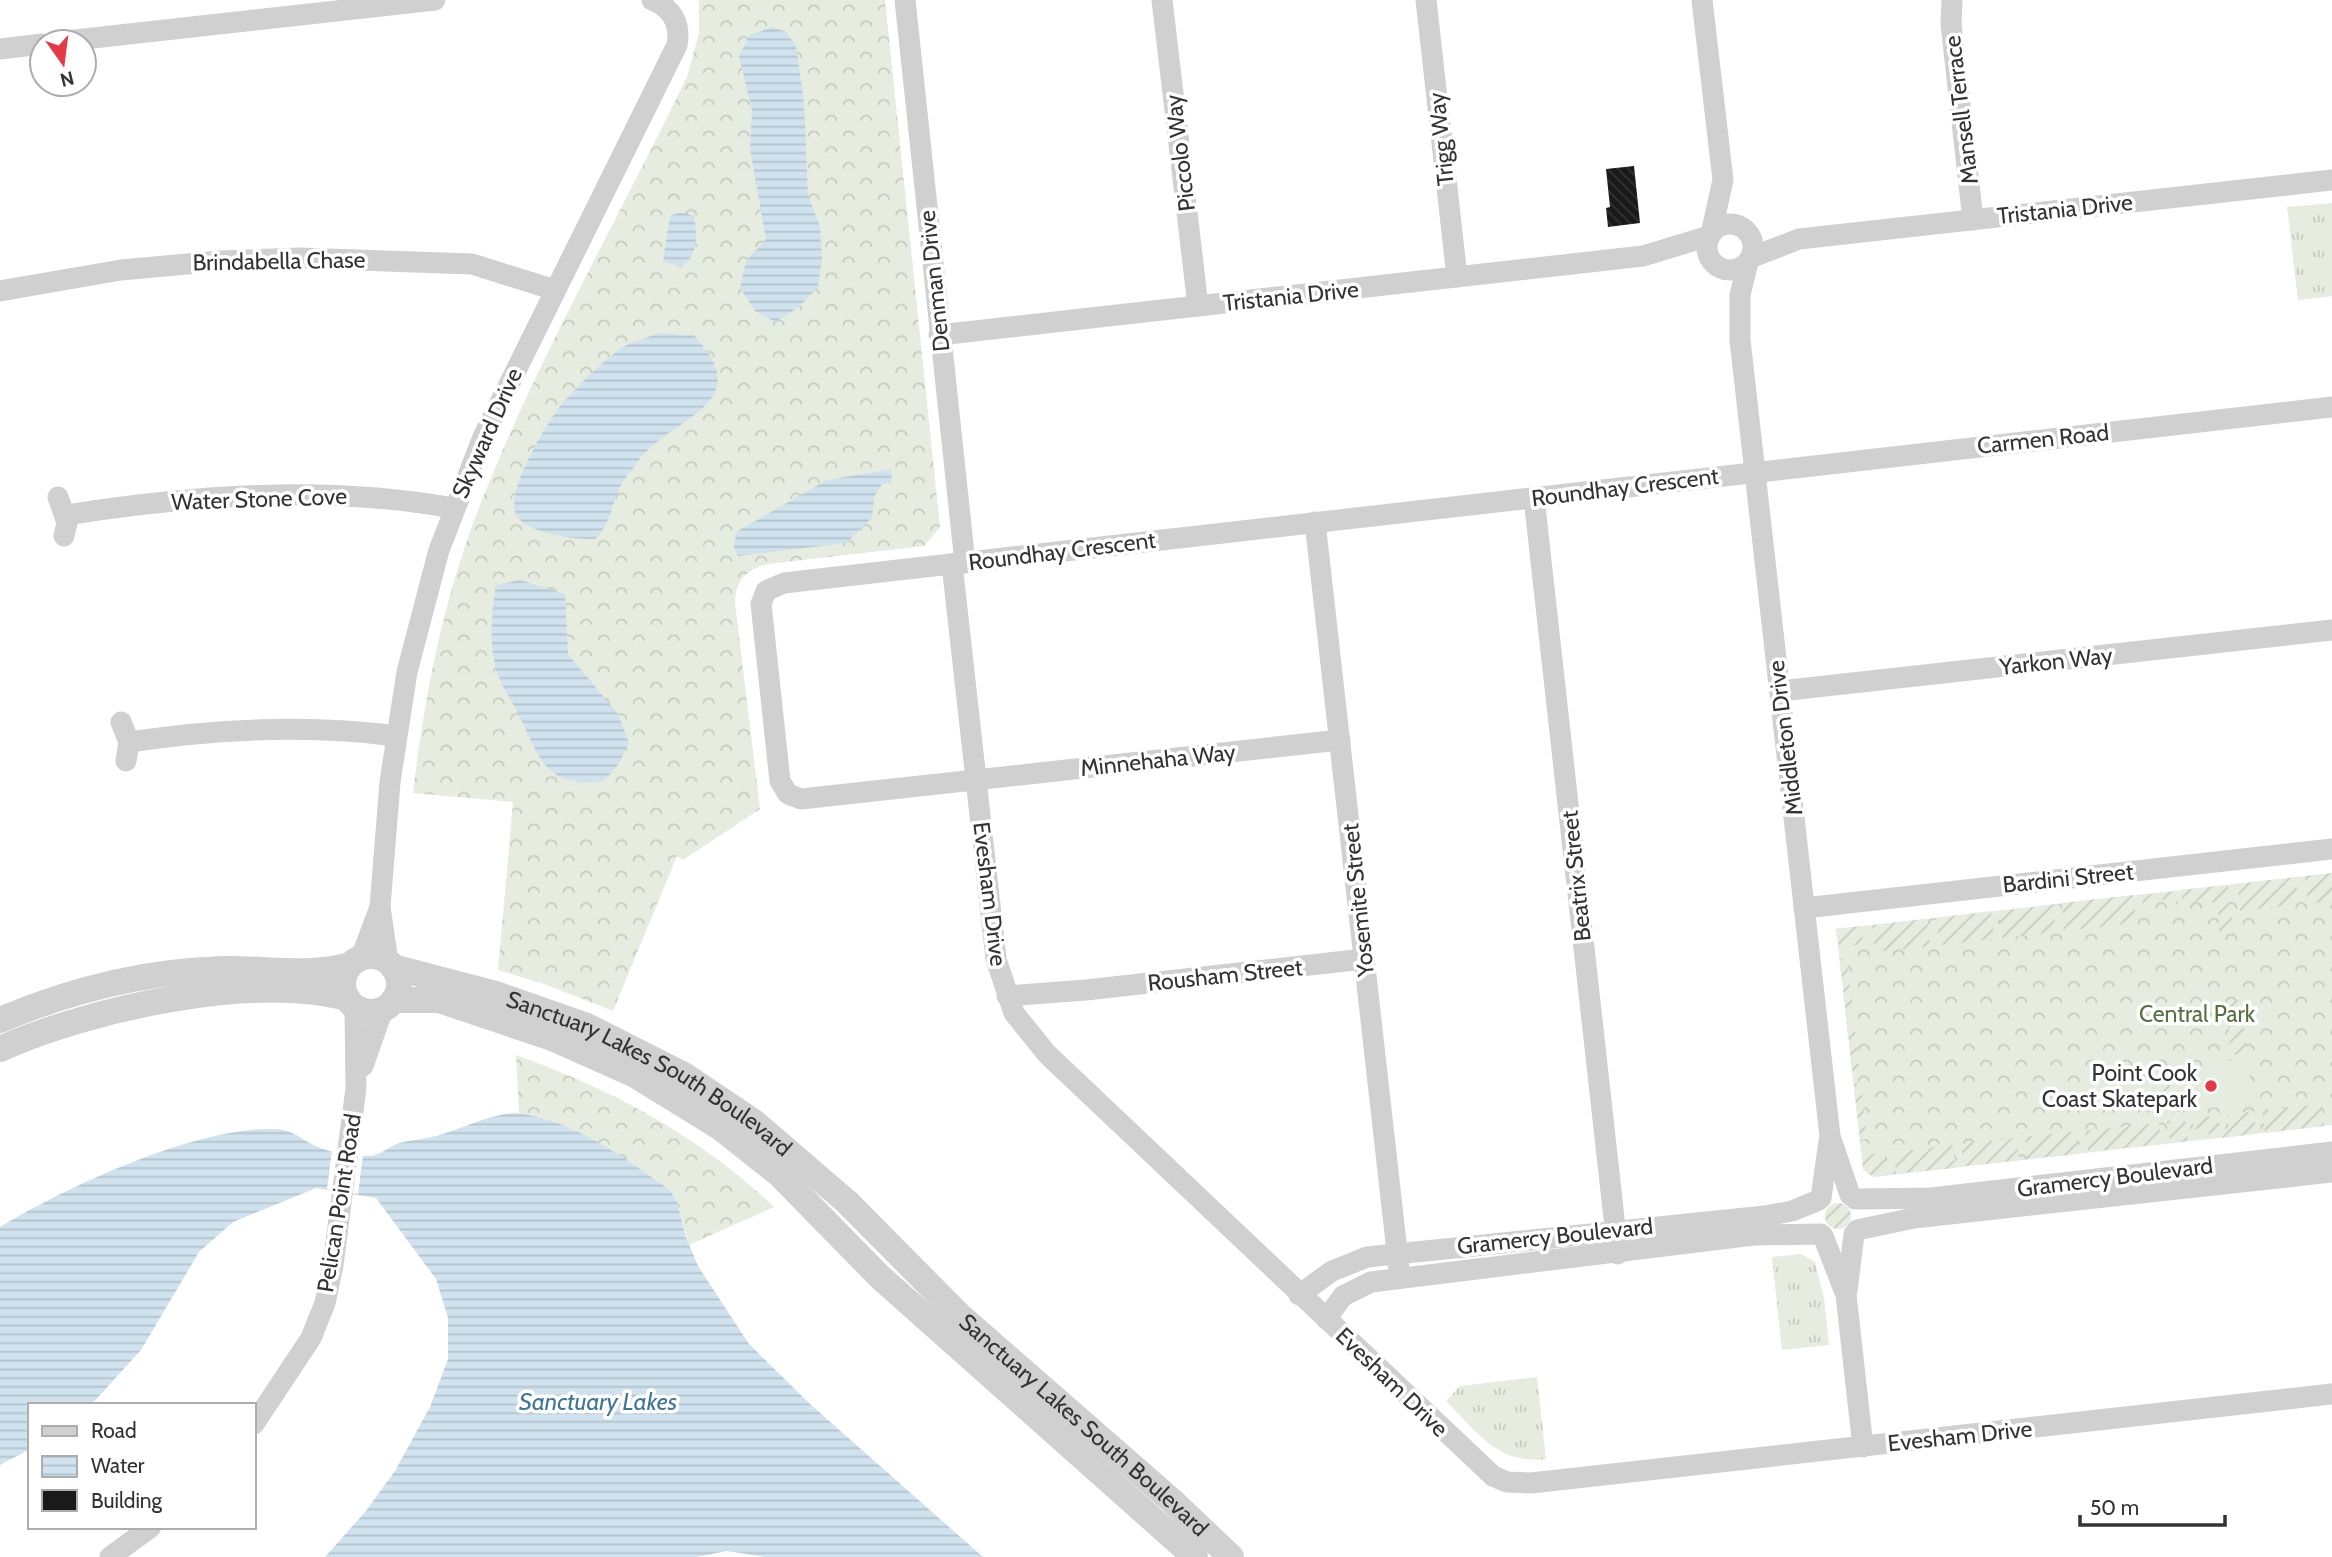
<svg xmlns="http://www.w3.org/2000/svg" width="2332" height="1557" font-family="Cabin,sans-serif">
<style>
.grass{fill:url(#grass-tufts)}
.forest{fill:url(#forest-crowns)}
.garden{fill:url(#garden-furrows)}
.pitch{fill:#e6ecdf}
.water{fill:url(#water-rules)}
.pier{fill:#fff}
.building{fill:url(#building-back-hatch)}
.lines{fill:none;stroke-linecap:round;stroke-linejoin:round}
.minor{stroke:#d0d0d0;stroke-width:21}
.tertiary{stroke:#d0d0d0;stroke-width:26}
.poi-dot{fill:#e63946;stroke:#fff;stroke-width:2.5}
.labels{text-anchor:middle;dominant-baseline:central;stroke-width:7;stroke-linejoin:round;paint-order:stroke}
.street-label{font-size:23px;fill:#333;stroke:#fff}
.park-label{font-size:23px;fill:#56703f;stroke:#fff}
.poi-label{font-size:23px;fill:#333;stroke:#fff;text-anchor:end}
.water-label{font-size:24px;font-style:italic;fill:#3f7597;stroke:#fff}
</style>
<defs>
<pattern id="grass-tufts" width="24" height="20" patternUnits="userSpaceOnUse" patternTransform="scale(1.75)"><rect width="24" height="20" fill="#e6ecdf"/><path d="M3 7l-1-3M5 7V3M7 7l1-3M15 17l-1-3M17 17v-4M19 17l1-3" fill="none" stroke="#c6cbc0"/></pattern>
<pattern id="forest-crowns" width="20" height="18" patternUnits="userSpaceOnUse" patternTransform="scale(1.75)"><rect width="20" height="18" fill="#e6ecdf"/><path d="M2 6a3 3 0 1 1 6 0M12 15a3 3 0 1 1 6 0" fill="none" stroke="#c6cbc0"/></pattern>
<pattern id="garden-furrows" width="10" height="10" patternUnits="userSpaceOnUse" patternTransform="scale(1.75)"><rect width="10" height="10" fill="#e6ecdf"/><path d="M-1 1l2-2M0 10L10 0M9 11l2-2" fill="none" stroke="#c6cbc0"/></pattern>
<pattern id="water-rules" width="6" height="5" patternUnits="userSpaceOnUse" patternTransform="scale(1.75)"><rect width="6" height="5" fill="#cfe2ee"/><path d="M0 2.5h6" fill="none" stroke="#b2c2cd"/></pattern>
<pattern id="building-back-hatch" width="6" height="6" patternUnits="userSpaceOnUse" patternTransform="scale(1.75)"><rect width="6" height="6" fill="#1a1a1a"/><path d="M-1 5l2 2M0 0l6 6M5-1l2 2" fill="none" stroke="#333"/></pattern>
</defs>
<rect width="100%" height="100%" fill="#fff"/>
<g class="grass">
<path d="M2332,203v93l-34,4 -11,-93z"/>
<path d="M1801,1254l14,8 9,36 5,47 -47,5 -10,-93z"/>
<path d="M1537,1377l9,82c-49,5 -68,-26 -100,-58l14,-15z"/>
</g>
<g class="forest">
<path d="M699,0h186l55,527 -16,19 -156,18c-21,5 -33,17 -33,39l25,206 -77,51 -6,-4 -64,155 -66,-26 -49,-15 15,-168 -100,-9c12,-102 32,-202 71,-298 57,-143 136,-279 203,-418l12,-44z"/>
<path d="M2332,873v252l-459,52 -10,-8 -27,-240z"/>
<path d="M516,1055c95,34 184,81 258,152l-85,38 -12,-43 -7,-12c-44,-31 -96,-70 -151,-76z"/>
</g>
<g class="garden">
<path d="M2332,873v28l-24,3 -3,-28z"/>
<path d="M2296,877l3,27 -59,7 -3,-27z"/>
<path d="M2228,885l6,49 -15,-2 -1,-25 -13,-11 -22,14 -2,-20z"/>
<path d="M2176,891l2,14 -17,-6 -17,16 -2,-20z"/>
<path d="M2133,895l3,28 -72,8 -2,-28z"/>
<path d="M2053,905l3,27 -54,6 -3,-27z"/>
<path d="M1991,911l3,28 -55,6 -3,-27z"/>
<path d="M1927,919l3,27 -55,6 -3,-27z"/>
<path d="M1861,926l2,18 -24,3 -3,-18z"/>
<path d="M1847,958l6,56 -7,1 -6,-56z"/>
<path d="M2241,1000l6,53 -22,3 6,-17 -9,-36z"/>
<path d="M1854,1022l6,53 -7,1 -6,-53z"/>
<path d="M2175,1068l-3,35 12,8 -18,2 -5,-44z"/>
<path d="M1861,1083l6,56 -7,1 -6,-56z"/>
<path d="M2322,1104l2,22 -59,7 -3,-23z"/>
<path d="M2254,1111l2,23 -35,4 8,-8 -2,-15z"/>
<path d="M2218,1115l2,11 -8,9 -19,-7v-9z"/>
<path d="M2185,1119l3,22 -18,2 -3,-22z"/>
<path d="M2159,1123l2,21 -73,8 -3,-21z"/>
<path d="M2077,1131l2,23 -52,5 -2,-22z"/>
<path d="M2016,1138l3,22 -55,6 -3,-22z"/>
<path d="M1953,1145l2,23 -59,6 -2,-22z"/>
<path d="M1885,1153l2,22 -14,2 -10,-8 -1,-14z"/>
<circle cx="1838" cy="1216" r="13"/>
</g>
<path class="pitch" d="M2236,1060l8,14 6,2 2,17h-9l-8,12 -51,6 -13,-8 3,-12 -6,-8 8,-11 -1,-4 27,1 3,-5z"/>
<g class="water">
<path d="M773,27l13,5 10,14 8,56 4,94 12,30 2,33 -4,28 -19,20 -24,15 -20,-11 -15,-23 6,-27 20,-22 -16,-90 2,-38 -13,-55 11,-21z"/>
<path d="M680,212l14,4c3,19 5,39 -13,51l-18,-6 7,-45z"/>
<path d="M659,333l35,3c66,68 -23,81 -55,124 -6,9 -14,17 -19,27 -9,20 -9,36 -25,52 -19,1 -71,-6 -79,-25 -11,-25 36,-102 55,-120 15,-16 34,-35 52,-47 10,-6 24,-9 36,-14z"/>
<path d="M891,469l1,13 -10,2 -8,13 -2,21 -26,25 -108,13 -4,-9 2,-15 91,-52z"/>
<path d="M520,580l45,14 3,60 50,60 11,29 -11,22 -14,16c-60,7 -64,-23 -86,-68 -7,-15 -20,-31 -23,-48 -6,-25 -3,-54 1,-80z"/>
<path d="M513,1113c57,4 112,45 157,77l7,12 9,35 12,29 51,78 61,60 173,153h-217l-39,-6 -30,6h-372l40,-45 30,-41 35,-64 18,-48v-41l-12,-39 -60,-81 -60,-10 -83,34 -34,30 -58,98 -50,55h-61v44l-30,16v-238c66,-40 197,-101 275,-98 20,1 26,11 43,18 13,6 38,9 52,9 12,-1 19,-10 29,-13 12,-3 25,-4 37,-7 26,-7 49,-20 77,-23z"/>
</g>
<path class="pier" d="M332,1150l31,5 -5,39 -31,-5z"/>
<path class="building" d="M1634,166l6,57 -32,4 -2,-19 4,-1 -4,-38z"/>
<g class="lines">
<g class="minor">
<path d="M905,0l60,563"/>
<path d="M1162,0l36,306"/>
<path d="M1426,0l31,277"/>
<path d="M1702,0l21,180 -12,54"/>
<path d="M1952,0l-1,24 22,196"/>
<path d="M57,42l378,-42"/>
<path d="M0,49l42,-5"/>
<circle cx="1730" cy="247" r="23"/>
<path d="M1750,258l49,-19 533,-59"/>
<path d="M1748,262l-8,33v45l90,796 20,59"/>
<path d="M0,291l121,-21 99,-9 79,-3 173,6 83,26"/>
<path d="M939,335l704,-79 66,-20"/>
<path d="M58,497l9,26 -3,13"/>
<path d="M1534,498l84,756"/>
<path d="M66,515c127,-20 259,-30 387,-7"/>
<path d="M1315,522l85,756"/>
<path d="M952,564l44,395 18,54 33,41 446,422 14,6 24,1 801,-89"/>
<path d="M1780,691l552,-61"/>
<path d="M121,722l8,20 -3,19"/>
<path d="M1340,740l-539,59 -13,-5 -8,-13 -19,-177 5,-13 18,-8 1548,-176"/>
<path d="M129,742c89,-13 178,-18 267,-6"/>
<path d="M1804,908l528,-59"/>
<path d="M361,958l19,-51"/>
<path d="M388,962l-8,-55 10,-125 17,-110 32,-122 44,-113 194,-392c4,-22 -5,-37 -25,-45"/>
<path d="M1007,996l79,-6 278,-31"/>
<path d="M363,1066l20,-57"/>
<path d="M1821,1198l8,-57"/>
<path d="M1855,1199l76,-1 401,-46"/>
<path d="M1857,1230l57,-12 418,-46"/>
<path d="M1823,1236l23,59 17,152"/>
<path d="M1847,1291l7,-57"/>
<path d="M1299,1295l33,-24 35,-14 398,-41 27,-5 27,-11"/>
<path d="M1326,1319l17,-23 28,-14 383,-47 67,-1"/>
<path d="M254,1424l57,-86 14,-35 8,-38 23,-177 -1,-81"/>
<path d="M110,1557l41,-30"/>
</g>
<g class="tertiary">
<circle cx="371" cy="984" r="28"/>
<path id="s1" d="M393,967l103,27 91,32 97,49 70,47 93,80 112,113 213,186 59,56"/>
<path d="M394,1000h45l113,38 83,37 86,53 58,46 101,103 315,280"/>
<path d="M0,1020c71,-30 145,-49 223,-51 45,-1 82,8 127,-4"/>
<path d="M0,1049c90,-40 250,-76 347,-51"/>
</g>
</g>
<circle class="poi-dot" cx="2211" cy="1086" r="7"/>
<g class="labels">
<g class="street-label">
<text transform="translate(1961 110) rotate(-97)">Mansell Terrace</text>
<text transform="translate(1441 139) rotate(-96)">Trigg Way</text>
<text transform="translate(1180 153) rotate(-97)">Piccolo Way</text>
<text transform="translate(2065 209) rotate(-6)">Tristania Drive</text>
<text transform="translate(279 261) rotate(-1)">Brindabella Chase</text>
<text transform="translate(934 281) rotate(-96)">Denman Drive</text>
<text transform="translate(1291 296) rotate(-6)">Tristania Drive</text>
<text transform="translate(487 433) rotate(-66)">Skyward Drive</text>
<text transform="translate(2043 439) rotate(-6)">Carmen Road</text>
<text transform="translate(1625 487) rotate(-7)">Roundhay Crescent</text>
<text transform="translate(259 499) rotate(-2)">Water Stone Cove</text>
<text transform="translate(1062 551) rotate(-7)">Roundhay Crescent</text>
<text transform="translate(2056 661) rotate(-6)">Yarkon Way</text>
<text transform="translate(1785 738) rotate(-97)">Middleton Drive</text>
<text transform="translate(1158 760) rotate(-6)">Minnehaha Way</text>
<text transform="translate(1576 876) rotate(-96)">Beatrix Street</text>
<text transform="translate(2068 878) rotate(-6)">Bardini Street</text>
<text transform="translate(990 894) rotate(83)">Evesham Drive</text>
<text transform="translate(1358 900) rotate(-96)">Yosemite Street</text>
<text transform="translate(1225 975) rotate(-6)">Rousham Street</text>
<text stroke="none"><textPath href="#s1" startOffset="280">Sanctuary Lakes South Boulevard</textPath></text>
<text transform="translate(2115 1177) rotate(-7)">Gramercy Boulevard</text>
<text transform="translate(339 1203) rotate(-81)">Pelican Point Road</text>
<text transform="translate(1555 1236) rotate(-6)">Gramercy Boulevard</text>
<text transform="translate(1392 1382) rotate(44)">Evesham Drive</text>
<text stroke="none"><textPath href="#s1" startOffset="844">Sanctuary Lakes South Boulevard</textPath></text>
<text transform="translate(1960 1436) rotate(-6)">Evesham Drive</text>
</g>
<g class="park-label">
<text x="2197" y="1014">Central Park</text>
</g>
<g class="poi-label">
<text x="2197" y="1073">Point Cook<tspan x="2197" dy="26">Coast Skatepark</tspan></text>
</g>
<g class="water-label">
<text x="598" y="1401">Sanctuary Lakes</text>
</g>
</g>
<rect x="28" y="1403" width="228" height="126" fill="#ffffff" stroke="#adadad" stroke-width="2"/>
<rect x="42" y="1426" width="35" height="10" fill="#d0d0d0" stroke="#adadad" stroke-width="2"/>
<text x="91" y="1438" font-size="21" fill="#333333">Road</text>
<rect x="42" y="1456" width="35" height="21" fill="url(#water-rules)" stroke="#adadad" stroke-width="2"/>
<text x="91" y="1473" font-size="21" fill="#333333">Water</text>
<rect x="42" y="1490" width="35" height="21" fill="#1a1a1a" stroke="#adadad" stroke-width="2"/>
<text x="91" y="1508" font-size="21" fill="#333333">Building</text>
<g transform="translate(63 63) rotate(166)"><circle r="33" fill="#ffffff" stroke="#adadad" stroke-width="2"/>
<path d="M0-5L12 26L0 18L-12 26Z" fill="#e63946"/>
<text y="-10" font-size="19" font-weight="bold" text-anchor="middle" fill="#333333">N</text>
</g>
<path d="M2080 1515v10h145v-10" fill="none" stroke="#333333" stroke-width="3.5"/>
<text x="2090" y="1515" font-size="21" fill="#333333" stroke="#ffffff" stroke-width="5" paint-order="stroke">50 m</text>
</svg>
